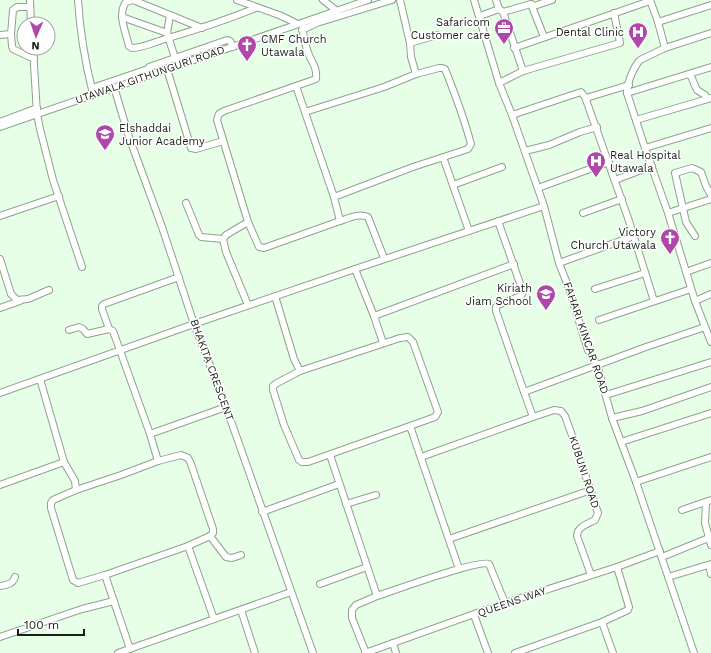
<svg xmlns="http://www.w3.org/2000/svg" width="711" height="653" font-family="'Work Sans',sans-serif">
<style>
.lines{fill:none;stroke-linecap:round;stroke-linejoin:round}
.minor-casing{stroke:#8da28d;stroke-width:8}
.minor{stroke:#fff;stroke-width:6}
.labels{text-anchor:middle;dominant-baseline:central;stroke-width:3;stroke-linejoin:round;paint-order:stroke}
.poi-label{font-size:11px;fill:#171f17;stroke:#fff;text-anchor:end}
.street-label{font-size:11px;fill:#171f17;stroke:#fff}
</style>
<rect width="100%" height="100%" fill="#e8ffe7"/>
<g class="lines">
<g class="minor-casing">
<g id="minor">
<path d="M30,0l1,24"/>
<path d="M78,0c2,33 7,62 15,94"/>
<path d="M237,0l42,15 13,6 5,3"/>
<path d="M323,0l14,11"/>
<path d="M400,0l10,43"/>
<path d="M474,0l25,83 13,32 32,91 15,57 9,23 20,64 9,15 15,53 24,64 58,171"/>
<path d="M496,0l3,9 4,3 20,59"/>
<path d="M650,0l8,22 7,26 -25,12c-7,8 -13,23 -13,33l18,55 23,65 27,88 16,41"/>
<path d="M531,4l13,33"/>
<path d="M503,12l28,-8 3,2 18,-6"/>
<path d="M170,15l-3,18 8,25 2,2"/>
<path d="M480,16l19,-7"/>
<path d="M122,17l45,16"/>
<path d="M658,22l53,-17"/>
<path d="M202,28l-69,-28 -7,2c-9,12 0,31 3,44l3,2c11,0 23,-6 33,-9 31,-9 61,-19 91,-31"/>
<path d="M302,30l15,-7 75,-23"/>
<path d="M11,34l1,12 1,3 21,10"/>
<path d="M0,35l11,-1 2,-24 4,-3h13"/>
<path d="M33,48l4,66 3,15 13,51 29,87"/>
<path d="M514,48l136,-47"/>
<path d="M665,48l46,-15"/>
<path d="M167,69l24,79 5,1 27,-8"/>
<path d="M150,74l-2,-5 1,-2 78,-27 3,1 3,6"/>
<path d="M690,74l7,16 8,5 2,4"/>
<path d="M499,83l24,-12 97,-28 -6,-30"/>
<path d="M296,86l38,111 6,24 -76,27 -5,-1 -11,-25 -31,-102 2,-6 5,-3 92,-32c1,-11 -3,-15 -7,-24 -4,-10 -7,-22 -6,-32"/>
<path d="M114,87l15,50 33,90 32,97 32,83 87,246"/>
<path d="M92,88l56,-19"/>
<path d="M627,93l84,-26"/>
<path d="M586,98l43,-13"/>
<path d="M305,112l79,-25 32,-13"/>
<path d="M512,115l69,-23 4,5 43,121 26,83"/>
<path d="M636,120l75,-22"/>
<path d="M0,122l37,-14"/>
<path d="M0,127l368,-127"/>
<path d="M645,148l66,-20"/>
<path d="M525,151l24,-6 31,-13 17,-5"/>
<path d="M443,157l26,74"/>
<path d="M615,180l37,-14"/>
<path d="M453,185l49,-18"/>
<path d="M538,188l71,-26"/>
<path d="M334,197l79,-30 55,-18 3,-5c-7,-26 -16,-50 -26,-75l-3,-1h-3l-23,6 -5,-17 -1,-14 27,-8"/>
<path d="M186,203l13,32 2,2 22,2"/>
<path d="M583,213l39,-14"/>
<path d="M668,213l43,-14"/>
<path d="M0,216l59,-20"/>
<path d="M340,221c9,-3 19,-8 28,-4l16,41"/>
<path d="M498,221l25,71 -2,4 -23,9 -2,2v4l28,81"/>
<path d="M248,222l-22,13 -3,4 3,13 22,53"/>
<path d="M695,236l-9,-14 -11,-49 17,-5 9,4 5,14 5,9"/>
<path d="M0,259l11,35 6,6 11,-1 21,-9"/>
<path d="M559,263l75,-27"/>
<path d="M686,272l25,-9"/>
<path d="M595,289l50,-16"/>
<path d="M275,296l19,63 6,12"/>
<path d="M695,301l16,-7"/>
<path d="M0,308l20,-7"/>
<path d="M374,316l140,-52"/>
<path d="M599,320l92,-31"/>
<path d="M109,329l-7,-20v-3l2,-2 75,-27"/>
<path d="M69,330l10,-3 4,2 4,5 22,-5 4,2 37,103 8,27"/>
<path d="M383,343l-9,-27 -19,-47 189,-63"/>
<path d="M0,393l194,-69 161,-55"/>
<path d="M606,395l105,-33"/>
<path d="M533,417l21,-7 7,1 4,5 9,25 24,72 -3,7c-8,4 -18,7 -18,16l14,39"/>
<path d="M612,418l30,-7 69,-24"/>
<path d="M410,426l25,-9 3,-5 -25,-70 -5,-5 -8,1 -100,33 -23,12 -4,3v4l11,35 15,35 3,2h6l102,-36 49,143"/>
<path d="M150,434l76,-27"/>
<path d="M621,442l90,-29"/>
<path d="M330,455l47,141c16,-5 102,-37 112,-32l16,39"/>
<path d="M421,457l112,-40 -9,-25 122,-45 59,-20"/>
<path d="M64,462l11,19 1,9 -23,10 -2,3v5l22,72 5,3 27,-8 25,74"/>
<path d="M636,482l75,-25"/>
<path d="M0,485l64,-23 -24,-83"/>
<path d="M76,490l45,-15 37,-14 23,-6 7,3 3,6 22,65v4l-3,3 -22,10 -83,29"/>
<path d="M706,502l-1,21 6,22"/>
<path d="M346,504l30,-9"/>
<path d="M682,510l29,-10"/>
<path d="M262,512l77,-28"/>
<path d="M210,536l16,21 6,1 9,-3"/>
<path d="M449,539l142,-49"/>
<path d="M188,546l26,73"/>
<path d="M662,557l49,-20"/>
<path d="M709,565l2,9"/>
<path d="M668,577l43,-13"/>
<path d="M320,584l47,-17"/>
<path d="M0,586c7,-1 13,-2 15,-9"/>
<path d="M241,610l14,43"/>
<path d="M474,615l14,38"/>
<path d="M602,622l11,31"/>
<path d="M0,637l82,-28 32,-8"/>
<path d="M393,643l3,10"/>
<path d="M118,653l173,-61"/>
<path d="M365,653l140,-50 112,-36 43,-16"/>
<path d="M366,653l-14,-35v-8l4,-5 21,-9"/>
<path d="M515,653l87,-31 26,-12 1,-3 -12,-40"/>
</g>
</g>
<use href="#minor" class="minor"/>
</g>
<defs>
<g id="office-pin" transform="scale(1)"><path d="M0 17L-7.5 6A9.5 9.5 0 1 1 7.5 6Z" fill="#b047aa" stroke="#fff"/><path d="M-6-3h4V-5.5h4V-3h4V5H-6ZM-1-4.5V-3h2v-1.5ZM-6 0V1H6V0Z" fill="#fff"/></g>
<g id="hospital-pin" transform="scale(1)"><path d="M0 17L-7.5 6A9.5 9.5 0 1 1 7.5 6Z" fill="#b047aa" stroke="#fff"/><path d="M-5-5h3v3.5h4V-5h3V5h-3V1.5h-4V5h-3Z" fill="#fff"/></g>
<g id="church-pin" transform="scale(1)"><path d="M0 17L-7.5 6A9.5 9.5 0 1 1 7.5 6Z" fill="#b047aa" stroke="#fff"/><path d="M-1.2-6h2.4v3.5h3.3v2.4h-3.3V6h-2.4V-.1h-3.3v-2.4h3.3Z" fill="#fff"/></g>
<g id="school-pin" transform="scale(1)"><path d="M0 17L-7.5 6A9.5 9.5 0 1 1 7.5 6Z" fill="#b047aa" stroke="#fff"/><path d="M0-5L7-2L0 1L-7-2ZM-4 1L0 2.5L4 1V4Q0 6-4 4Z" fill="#fff"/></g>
</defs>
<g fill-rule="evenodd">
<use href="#office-pin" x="504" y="28"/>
<use href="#hospital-pin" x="638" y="32"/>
<use href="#church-pin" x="247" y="45"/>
<use href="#school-pin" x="105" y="134"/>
<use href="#hospital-pin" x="596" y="161"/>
<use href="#church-pin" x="670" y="238"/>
<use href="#school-pin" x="546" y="294"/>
</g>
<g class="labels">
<g class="poi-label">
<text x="490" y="22">Safaricom<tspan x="490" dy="13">Customer care</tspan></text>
<text x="624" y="32">Dental Clinic</text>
<text x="261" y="39" text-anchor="start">CMF Church<tspan x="261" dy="13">Utawala</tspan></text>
<text x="119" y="128" text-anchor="start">Elshaddai<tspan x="119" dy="13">Junior Academy</tspan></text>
<text x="610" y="155" text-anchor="start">Real Hospital<tspan x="610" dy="13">Utawala</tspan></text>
<text x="656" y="232">Victory<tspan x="656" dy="13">Church Utawala</tspan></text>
<text x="532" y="288">Kiriath<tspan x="532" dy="13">Jiam School</tspan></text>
</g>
<g class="street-label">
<text transform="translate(150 75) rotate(-19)">UTAWALA GITHUNGURI ROAD</text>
<text transform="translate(586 338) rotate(71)">FAHARI KINCAR ROAD</text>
<text transform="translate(212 370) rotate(70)">BHAKITA CRESCENT</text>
<text transform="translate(584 472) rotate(72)">KUBUNI ROAD</text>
<text transform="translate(512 602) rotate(-19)">QUEENS WAY</text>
</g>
</g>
<g transform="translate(36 36) rotate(182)"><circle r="19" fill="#ffffff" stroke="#a2a5a2"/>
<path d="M0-3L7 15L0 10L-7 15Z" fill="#b047aa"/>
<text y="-6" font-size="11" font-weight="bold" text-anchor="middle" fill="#171f17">N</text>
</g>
<path d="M18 629v6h66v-6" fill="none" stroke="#171f17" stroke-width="2"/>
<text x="24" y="629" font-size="12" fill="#171f17" stroke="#ffffff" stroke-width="3" paint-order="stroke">100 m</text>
</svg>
